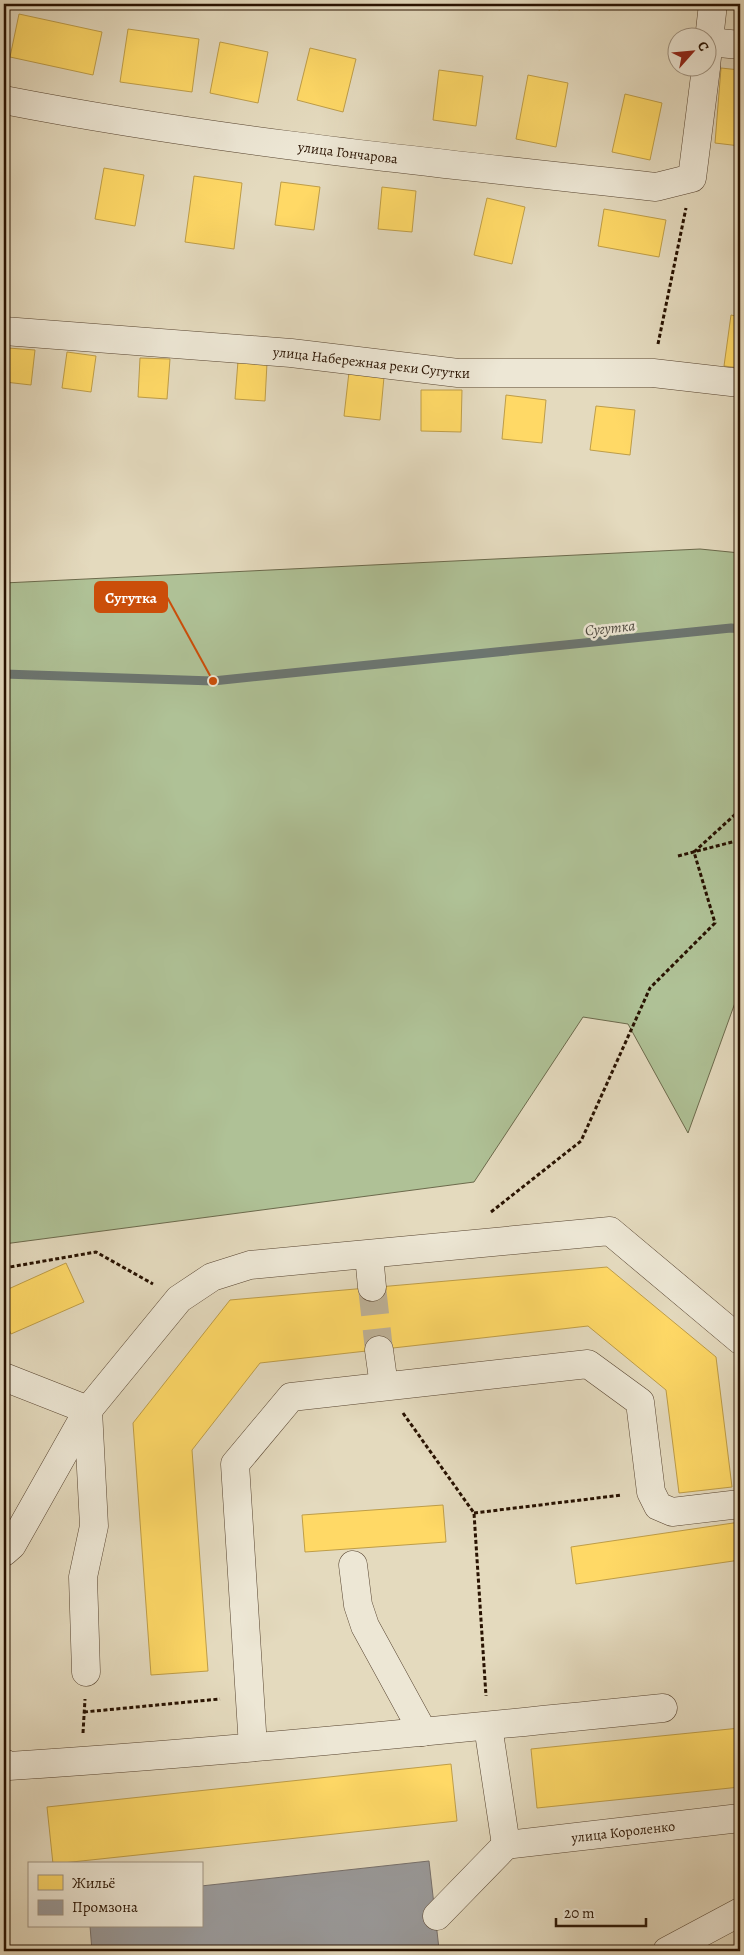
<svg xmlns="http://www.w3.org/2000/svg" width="744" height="1955" font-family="Alegreya,serif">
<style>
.green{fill:#afc196;stroke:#6c6a4c}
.homes{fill:#ffd966;stroke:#be9d48}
.industry{fill:#999;stroke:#77706b}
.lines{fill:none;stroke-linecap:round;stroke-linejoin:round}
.stream{stroke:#6c7671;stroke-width:9}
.minor-tunnel{stroke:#beb298;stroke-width:28;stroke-dasharray:28 14;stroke-linecap:butt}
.minor-casing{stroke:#574430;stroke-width:29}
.path{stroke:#281201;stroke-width:3;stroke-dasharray:4 2.5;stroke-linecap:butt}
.minor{stroke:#ede7d5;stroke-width:28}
.labels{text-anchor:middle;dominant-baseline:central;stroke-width:5;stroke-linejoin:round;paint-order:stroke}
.street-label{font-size:14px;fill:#281201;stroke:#ede7d5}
.water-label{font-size:15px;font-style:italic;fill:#504c42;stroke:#ede7d5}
.leader{fill:none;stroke:#cb4e0a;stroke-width:2}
.callout-dot{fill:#cb4e0a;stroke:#ede7d5;stroke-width:2}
.callout{fill:#cb4e0a;stroke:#cb4e0a;stroke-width:2}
.callout-label{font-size:15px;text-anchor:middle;font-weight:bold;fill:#fff}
</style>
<rect width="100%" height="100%" fill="#e4dabe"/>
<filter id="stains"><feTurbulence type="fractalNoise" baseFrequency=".004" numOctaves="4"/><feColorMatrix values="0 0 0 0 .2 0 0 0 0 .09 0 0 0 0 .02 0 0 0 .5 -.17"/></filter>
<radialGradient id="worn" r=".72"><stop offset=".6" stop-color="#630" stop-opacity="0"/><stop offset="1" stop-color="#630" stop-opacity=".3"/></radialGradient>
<path class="green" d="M700,549l40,4v436l-52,144 -60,-109 -45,-7 -109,165 -470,62v-661z"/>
<g class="homes">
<path d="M531,4h30l-1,6z"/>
<path d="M19,14l83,18 -9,43 -83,-18z"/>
<path d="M128,29l71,10 -7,53 -72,-10z"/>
<path d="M220,42l48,10 -10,51 -48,-10z"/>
<path d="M310,48l46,11 -13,53 -46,-12z"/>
<path d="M721,68l19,2v76l-25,-3z"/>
<path d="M439,70l44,6 -7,50 -43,-6z"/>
<path d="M528,75l40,8 -12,64 -40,-8z"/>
<path d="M625,94l37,9 -12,57 -38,-8z"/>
<path d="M104,168l40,7 -9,51 -40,-7z"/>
<path d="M194,176l48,7 -8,66 -49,-7z"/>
<path d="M281,182l39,5 -6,43 -39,-5z"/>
<path d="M382,187l34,4 -4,41 -34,-3z"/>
<path d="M487,198l38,9 -13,57 -38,-9z"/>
<path d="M604,209l62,11 -7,37 -61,-11z"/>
<path d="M731,315l9,2v51l-16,-2z"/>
<path d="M8,348l27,2 -4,35 -26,-3z"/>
<path d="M67,352l29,4 -5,36 -29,-4z"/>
<path d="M140,358l30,1 -3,40 -29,-2z"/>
<path d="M238,361l29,2 -2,38 -30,-2z"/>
<path d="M349,372l35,5 -4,43 -36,-4z"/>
<path d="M421,390h41l-1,42 -40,-1z"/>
<path d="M506,395l40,5 -4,43 -40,-4z"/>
<path d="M596,406l39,4 -5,45 -40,-5z"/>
<path d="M66,1263l18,39 -73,32 -7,-16v-27z"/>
<path d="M607,1267l109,90 16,130 -53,6 -13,-103 -78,-64 -328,37 -68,87 16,221 -57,4 -18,-252 97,-123z"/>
<path d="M443,1505l3,37 -141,10 -3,-37z"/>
<path d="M740,1522v38l-164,24 -5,-37z"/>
<path d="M740,1728v59l-203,21 -6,-59z"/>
<path d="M451,1764l6,57 -404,43 -6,-57z"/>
</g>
<path class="industry" d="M429,1861l10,88 -347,2 -2,-25h111v-40z"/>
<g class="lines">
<path class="stream" d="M4,674l209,7 518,-53 9,1"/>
<path class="minor-tunnel" d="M372,1287l7,63"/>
<g class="minor-casing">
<g id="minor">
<path d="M709,42l31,3"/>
<path d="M706,66l7,-62"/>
<path id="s1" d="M4,100c215,42 434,63 652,87l36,-9 14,-110"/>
<path id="s2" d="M4,331l287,22 167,20h195l87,10"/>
<path d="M369,1255l3,32"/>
<path d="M379,1350l5,36"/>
<path d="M4,1377l84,33"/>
<path d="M4,1552l8,-7 76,-135 91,-111 33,-22 38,-12 360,-34 130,109"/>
<path d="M353,1565l5,40 7,21 58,106"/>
<path d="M86,1672l-3,-95 11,-51 -6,-116"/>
<path d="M488,1726l18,119"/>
<path d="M253,1747l-18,-283 56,-67 297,-33 52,38 11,90 7,14 14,6 68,-8"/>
<path d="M4,1763l5,3c218,-14 436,-36 654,-58"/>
<path id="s3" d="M506,1845l234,-27"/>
<path d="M437,1916l69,-71"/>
<path d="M667,1951l73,-39"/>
</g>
</g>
<g class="path">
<path d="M658,344l28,-136"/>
<path d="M678,856l62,-16"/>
<path d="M491,1212l90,-71 69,-153 65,-65 -21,-71 46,-42"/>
<path d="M4,1268l92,-16 57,32"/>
<path d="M403,1413l71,100 12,183"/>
<path d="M474,1513l148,-18"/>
<path d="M84,1712l136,-13"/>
<path d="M83,1733l2,-34"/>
</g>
<use href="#minor" class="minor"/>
</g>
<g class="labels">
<g class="street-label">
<text stroke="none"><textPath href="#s1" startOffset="348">улица Гончарова</textPath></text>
<text stroke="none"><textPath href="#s2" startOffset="369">улица Набережная реки Сугутки</textPath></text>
<text stroke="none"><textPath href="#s3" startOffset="118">улица Короленко</textPath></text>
</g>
<g class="water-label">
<text transform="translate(610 628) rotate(-6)">Сугутка</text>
</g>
</g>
<path class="leader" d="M213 681L167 597"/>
<circle class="callout-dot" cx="213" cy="681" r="5"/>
<rect class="callout" x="95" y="582" width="72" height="30" rx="5"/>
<g class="callout-label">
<text x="131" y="603">Сугутка</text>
</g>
<rect width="744" height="1955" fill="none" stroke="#e4dabe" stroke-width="20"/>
<rect x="5" y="5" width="734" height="1945" fill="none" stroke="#281201" stroke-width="2.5"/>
<rect x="10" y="10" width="724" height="1935" fill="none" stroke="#281201"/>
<rect x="28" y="1862" width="175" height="65" fill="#ede7d5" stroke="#9e9280"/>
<rect x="38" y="1875" width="25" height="15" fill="#ffd966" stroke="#9e9280"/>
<text x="72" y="1888" font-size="15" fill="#281201">Жильё</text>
<rect x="38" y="1900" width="25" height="15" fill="#999999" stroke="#9e9280"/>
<text x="72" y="1912" font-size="15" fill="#281201">Промзона</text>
<g transform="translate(692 52) rotate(63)"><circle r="24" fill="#ede7d5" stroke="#9e9280"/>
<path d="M0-4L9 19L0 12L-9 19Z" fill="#8f2418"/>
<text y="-8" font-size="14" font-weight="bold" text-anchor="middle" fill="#281201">С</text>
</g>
<path d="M556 1918v8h90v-8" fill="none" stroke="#281201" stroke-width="2.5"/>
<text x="564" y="1918" font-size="15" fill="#281201" stroke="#ede7d5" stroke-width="4" paint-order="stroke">20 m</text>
<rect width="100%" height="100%" filter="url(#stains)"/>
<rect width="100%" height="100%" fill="url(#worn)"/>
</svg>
